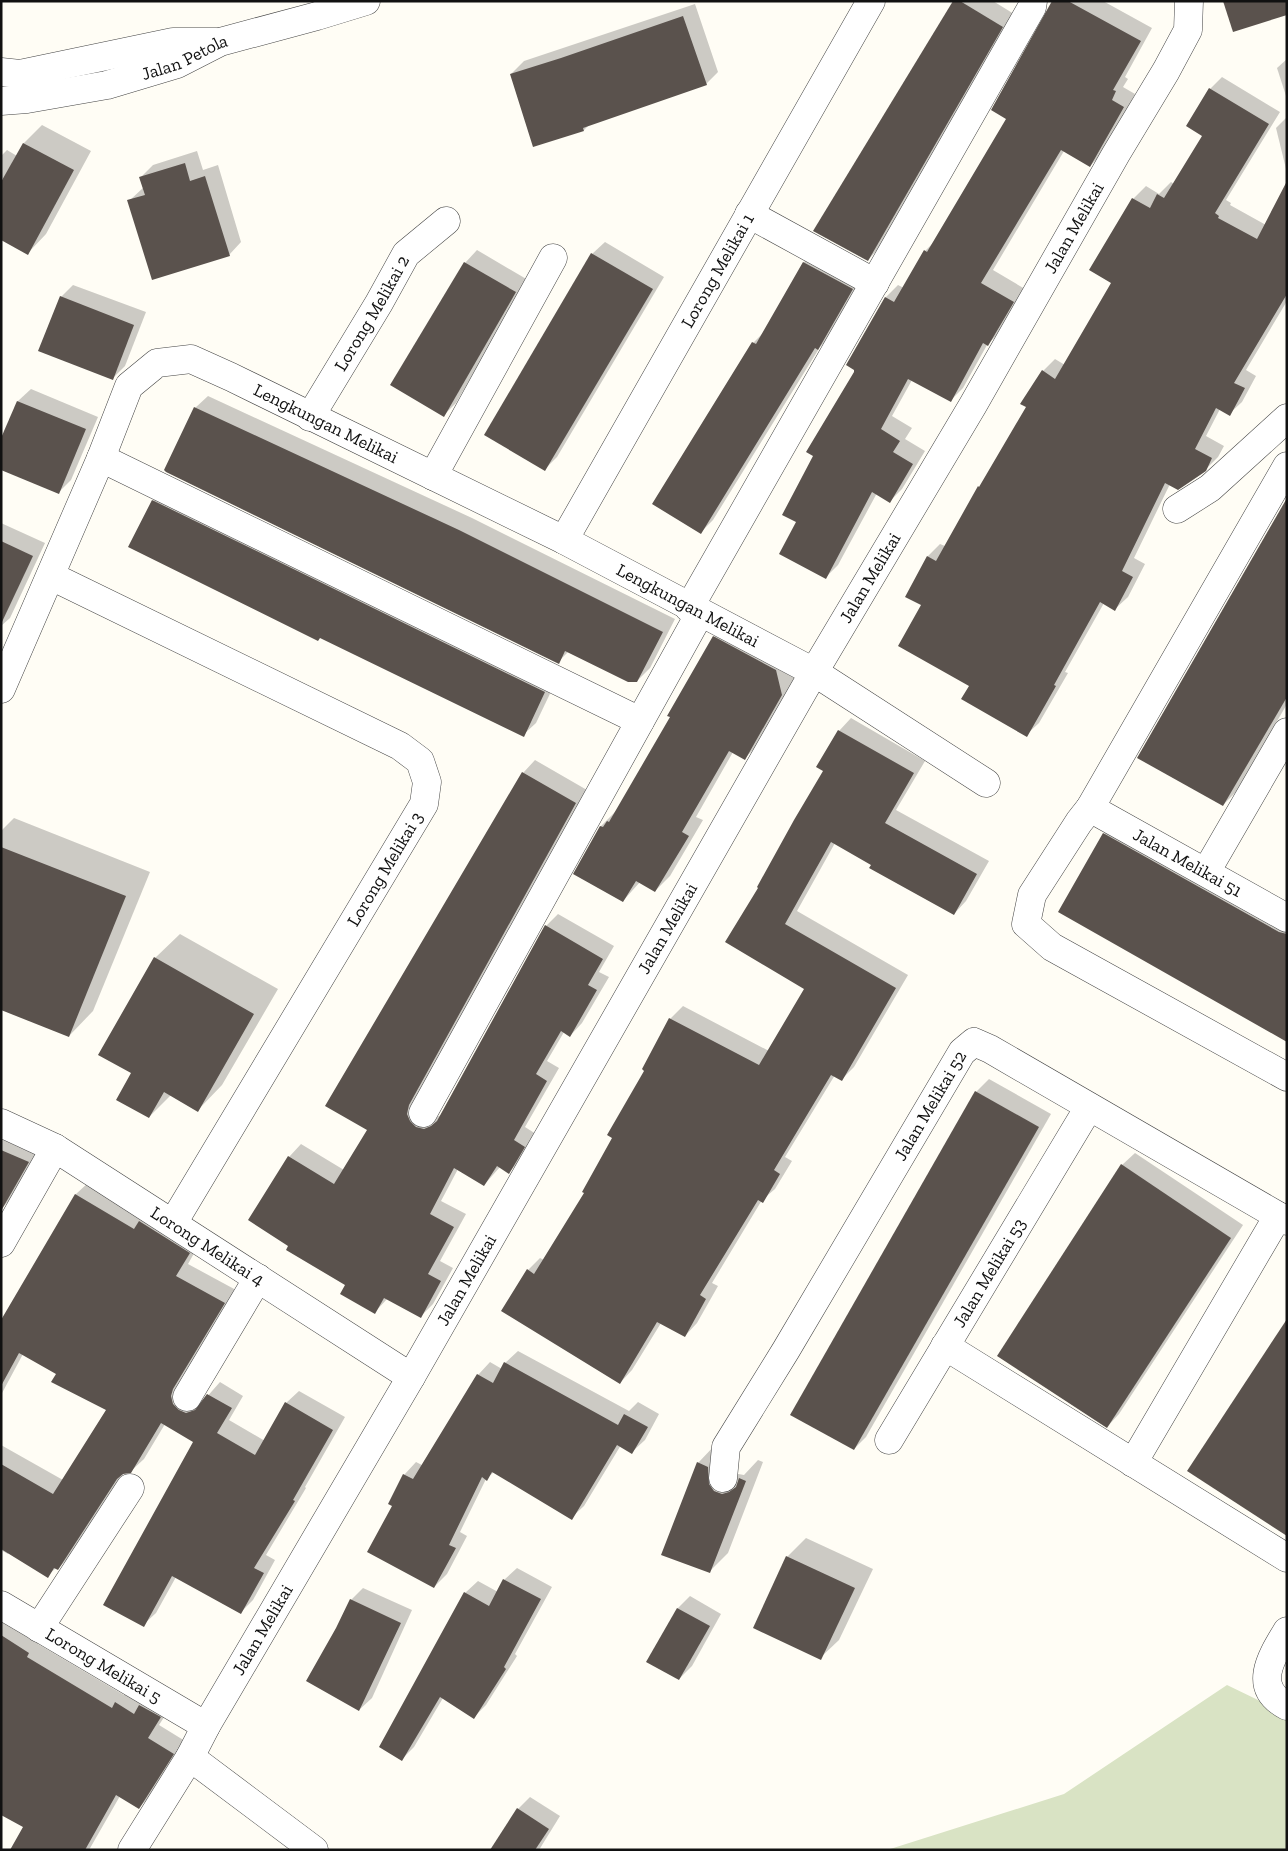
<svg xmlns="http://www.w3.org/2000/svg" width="1288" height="1851" font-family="'Zilla Slab',serif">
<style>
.cemetery{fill:#d9e3c4}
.shadow{fill:#0003}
.building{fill:#5a524d}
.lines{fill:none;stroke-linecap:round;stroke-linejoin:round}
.minor-casing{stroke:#444;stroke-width:29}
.minor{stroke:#fff;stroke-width:28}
.labels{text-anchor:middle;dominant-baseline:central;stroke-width:5;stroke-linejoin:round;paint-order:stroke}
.street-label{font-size:18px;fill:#111;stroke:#fff}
</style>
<rect width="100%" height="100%" fill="#fffdf5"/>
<path class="cemetery" d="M1227,1685l60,29v136h-400l177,-56z"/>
<g class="shadow">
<path d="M955,1h38l21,13 -134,233 -12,13z"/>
<path d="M1053,1h50l49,27 -27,49 3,2 -5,8 12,7 -32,59 -13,13 -26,-15 -71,119 32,19 -25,43 -13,13 -24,43 -12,12 -39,-20 -20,36 20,12 -7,11 20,12 -23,38 -12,12 -13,-8 -39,72 -12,12 -29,-55 17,-66 42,-86 30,-73 12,-12 6,3 21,-37 10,-10 73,-122z"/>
<path d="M695,4l23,68 -12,12 -116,40 -6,6 -73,-56 13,-13z"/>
<path d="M1287,59v40l-10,-31z"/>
<path d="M1222,77l58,35 -54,88 5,3 -1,2 36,20 21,-41v117l-41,69 10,6 -14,26 -13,12 -9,-5 -14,27 18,10 -6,11 -13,13 -35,14 -36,74 11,6 -17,33 -13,12 -11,-6 -39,69 3,1 -29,50 -13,12 -56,-50 -47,-80 5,-49 12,-12 5,2 83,-139 15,-36 12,-12 10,6 48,-83 20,-83 13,-13 13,8 12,-12 3,2 30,-48 6,-47z"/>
<path d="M1287,117v56l-11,-45z"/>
<path d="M42,125l49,26 -45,83 -18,19 -27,-14v-83l6,-6 10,6 7,-13z"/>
<path d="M197,151l6,19 15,-5 23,77 -12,13 -100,-54 15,-14 -3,-10 12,-12z"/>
<path d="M605,242l59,35 -107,180 -12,12 47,-215z"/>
<path d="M477,250l51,30 -72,123 -12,12 -52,-30 73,-122z"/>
<path d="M817,250l48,26 -34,60 -11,11 -107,173 -12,12 -48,-28 100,-161 11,-11 40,-70z"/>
<path d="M73,285l73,27 -21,54 -12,12 -52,-81z"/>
<path d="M31,389l67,28 -27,63 -12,12 -58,-50 17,-41z"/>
<path d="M208,396l264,122 203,101 -25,49 -13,13 -68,-30 -11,11 -363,-254z"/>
<path d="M165,488l392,191 -21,44 -13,12 -370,-234z"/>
<path d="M1287,499v205l-51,88 -13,13z"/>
<path d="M1,523l44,20 -35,75 -9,8z"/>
<path d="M729,622l62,32 6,25 -37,64 -15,15 -12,-6 -37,65 7,3 -33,56 -15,15 -15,-9 -17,19 -48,-28 26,-47 16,-16 54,-93 43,-80z"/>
<path d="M851,718l74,43 -29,49 93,51 -23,40 -12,13 -119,-71 -38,68 111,64 -54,92 -12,12 -7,-4 -50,82 7,4 -17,28 -13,11 -50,83 6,3 -21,37 -12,13 -24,-13 -29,47 -12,13 -92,-113 12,-12 4,2 42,-67 84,-174 13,-13 86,45 37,-62 -46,-101 65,-117 14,-40z"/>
<path d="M535,760l52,30 -158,325 8,2 4,-2 105,-189 12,-12 56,32 -15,26 10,5 -27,46 -12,13 -6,-4 -17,29 12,7 -34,59 11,7 -15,26 -12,12 -9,-5 -16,18 -26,-16 -17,32 25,13 -26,47 13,7 -20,36 -12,12 -33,-18 -13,14 -28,-28 -57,-38 -1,-89 12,-13 43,26 25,-41 154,-356z"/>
<path d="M14,818l136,54 -57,139 -24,25 -68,-27v-178z"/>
<path d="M1117,822l170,95v124l-183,-207z"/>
<path d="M180,934l98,55 -56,96 -24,25 -27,-15 -22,22 -16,-44 22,-115z"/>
<path d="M989,1079l62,35 -185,323 -12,12 -62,-35 184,-322z"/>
<path d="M1,1124l46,19 -27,47 -19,19z"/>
<path d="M1135,1153l108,72 -124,189 -12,13 15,-262z"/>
<path d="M89,1182l112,59 -13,23 48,26 -37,111 6,-2 15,-17 23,14 -14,24 36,21 21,-38 13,-12 46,26 -40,70 1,1 -40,67 9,5 -22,40 -13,13 -64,-36 -20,36 -13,12 51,-184 -29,-17 -21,35 -13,12 -6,1 -55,84 -12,13 -2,-1 -9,8 -38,-24 -1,2 -7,-4v-105l62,35 44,-71 -50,-35 -34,-20 -22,41v-73l75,-128z"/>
<path d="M518,1351l111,60 9,-9 21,12 -14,26 -13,12 -11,-7 -37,61 -13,12 -77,-46 -8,7 -26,53 7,4 -20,38 -13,13 -40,-82 10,-30 12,-13 6,3 56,-90 12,-13 12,7 3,-6z"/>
<path d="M716,1444l17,29 11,2 14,-15 5,2 -35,91 -18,18 -12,-108z"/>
<path d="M806,1538l67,31 -34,71 -19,18 -33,-101z"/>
<path d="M517,1568l35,19 -37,67 2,2 -31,49 -12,12 -31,-19 -29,49 -12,12 63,-166 13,-12 20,11 6,-12z"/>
<path d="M363,1588l49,22 -40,88 -13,12 -22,-81 14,-29z"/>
<path d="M690,1596l31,18 -29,52 -13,13 -31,-18 30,-53z"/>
<path d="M1,1615l40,25 -3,4 86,51 5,-4 43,14 -13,20 26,16 -34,54 -12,13 -19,-12 -31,54h-77l13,-23 -24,-112z"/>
<path d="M530,1797l30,19 -21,34h-47l26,-41z"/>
</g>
<g class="building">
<path d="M953,1h7l43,26 -135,234 -55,-30z"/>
<path d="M1052,1h16l73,40 -28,49 3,1 -4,9 12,7 -34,60 -29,-17 -80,133 33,19 -26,44 -5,-3 -32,59 -43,-23 -27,50 19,12 -7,11 20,12 -23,39 -18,-11 -46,87 -47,-25 17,-32 -14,-7 31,-59 -7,-4 48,-80v-2l-8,-5 39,-68 9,5 30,-52 3,2 79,-133 -15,-9z"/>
<path d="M1223,1h64v14l-54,17z"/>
<path d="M683,16l24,69 -124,43 1,3 -51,16 -23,-73 51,-16z"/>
<path d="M1209,88l60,36 -54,89 4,3 -1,2 39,21 30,-58v113l-53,89 11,5 -15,28 -14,-8 -21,41 17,9 -6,13 -28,19 -13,-7 -43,88 11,6 -18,34 -15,-9 -46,83 2,1 -29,51 -66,-38 8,-13 -71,-40 23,-41 -16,-8 22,-41 9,5 42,-75 1,1 47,-80 -6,-3 22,-34 13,9 56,-96 -22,-13 43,-72 18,10 7,-14 7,4 38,-62 -16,-10z"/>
<path d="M23,143l51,27 -46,85 -27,-15v-58z"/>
<path d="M185,163l5,18 15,-5 25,80 -78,24 -25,-80 18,-5 -6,-18z"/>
<path d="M591,253l62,36 -108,182 -61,-36z"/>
<path d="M464,262l52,30 -72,125 -54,-32z"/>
<path d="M803,262l50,27 -35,61 -3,-2 -114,186 -49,-30 100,-162 4,2z"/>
<path d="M60,296l74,29 -21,55 -75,-29z"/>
<path d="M17,401l69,28 -27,65 -58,-24v-32z"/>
<path d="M194,407l265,123 204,102 -26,50h-9l-63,-31 -6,13 -393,-192 -2,-2z"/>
<path d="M1287,498v199l-64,109 -86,-48z"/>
<path d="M152,500l393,192 -21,45 -204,-99 -2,3 -190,-94z"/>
<path d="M1,541l32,15 -32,68z"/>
<path d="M713,636l63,34 6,25 -37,65 -16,-9 -47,81 7,4 -34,56 -19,-11 -13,21 -50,-28 27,-48 3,1 4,-6 2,1 61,-105 -3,-1z"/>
<path d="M838,730l76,43 -29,50 92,51 -23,41 -85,-47 2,-3 -40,-23 -46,82 111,64 -54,93 -11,-6 -57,95 6,4 -17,29 -5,-3 -58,95 6,4 -21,38 -28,-15 -37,62 -119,-73 26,-42 7,5 50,-81 -2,-1 30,-54 -5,-3 37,-64 -2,-2 27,-51 90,47 45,-76 -79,-47 33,-54 -1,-1 37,-67 29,-49 -7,-4z"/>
<path d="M522,772l54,31 -167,302 -2,9 3,7 6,6 8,2 7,-3 6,-5 108,-196 58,34 -15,26 9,5 -27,47 -9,-6 -25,43 11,7 -33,59 11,7 -16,27 -12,-8 -13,20 -30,-18 -24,46 24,13 -26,47 13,7 -20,37 -37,-20 -9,16 -35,-20 5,-9 -59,-35 2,-4 -40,-26 40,-64 46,28 33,-54 -42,-24z"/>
<path d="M1103,833l176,99 8,2v108l-229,-130z"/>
<path d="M1,847l125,49 -57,141 -68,-27z"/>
<path d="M154,957l100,57 -56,98 -34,-20 -15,26 -33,-18 15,-27 -33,-18z"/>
<path d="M975,1091l64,36 -185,323 -64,-35z"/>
<path d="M1,1150l28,12 -28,49z"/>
<path d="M1121,1164l110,74 -124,190 -110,-72z"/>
<path d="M75,1194l59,35 5,-8 51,32 -14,23 49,27 -52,86 -2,7 2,8 6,6 7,3 9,-3 12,-16 25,14 -15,25 38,22 30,-53 48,28 -40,70 2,1 -41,67 10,5 -23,41 -69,-38 -28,51 -41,-22 90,-163 -32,-19 -30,50 -8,1 -6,5 -59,91 -4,-2 -6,10 -47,-29v-85l52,30 53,-84 -55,-28 5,-8 -37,-21 -18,33v-66z"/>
<path d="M1287,1319v217l-100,-65z"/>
<path d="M504,1362l114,63 6,-11 24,13 -16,27 -15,-9 -45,75 -80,-48 -5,9 -5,-4 -33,68 7,3 -22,40 -67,-36 25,-46 -4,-2 15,-30 10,5 64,-105 16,9z"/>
<path d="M697,1462l11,5 1,17 5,7 8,3 7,-2 7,-5 3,-9 7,3 -36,92 -49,-18z"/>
<path d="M786,1556l69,32 -34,72 -68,-32z"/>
<path d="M503,1579l38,20 -37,68 2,2 -32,50 -34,-22 -38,64 -23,-14 85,-155 25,14z"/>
<path d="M350,1599l51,24 -42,88 -53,-30 30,-53z"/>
<path d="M677,1608l33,18 -31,54 -33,-18z"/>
<path d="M1,1635l28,18 -2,4 85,51 3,-6 19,12 5,-9 22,12 -13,21 26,16 -35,55 -23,-14 -31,55h-75l13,-23 -22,-12z"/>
<path d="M517,1808l32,21 -14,21h-45z"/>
</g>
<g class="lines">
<g class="minor-casing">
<g id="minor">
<path d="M1,72l19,2 153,-32h43"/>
<path id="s1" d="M1,101l26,-2 80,-14 70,-21 43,-22 97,-26 49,-15"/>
<path d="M749,214l126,69"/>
<path id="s2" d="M310,417l69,-114 27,-49 40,-33"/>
<path d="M101,458l539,263"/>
<path d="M1287,466l-197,342 -11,14 -47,73 -6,29 26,23 235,130"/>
<path d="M433,476l120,-218"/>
<path d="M1177,509l33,-21 77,-70"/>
<path id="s3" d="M564,540l307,-539"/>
<path d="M51,576l349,170 20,15 7,21 -3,22 -251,419"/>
<path d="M689,608l343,-601 1,-6"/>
<path id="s4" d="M1,689l100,-231 28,-72 28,-23 34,-4 40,18 333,163 250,132 172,111"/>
<path id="s5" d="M1090,808l197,110"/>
<path d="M1206,872l81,-140"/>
<path d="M423,1113l277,-500"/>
<path id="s6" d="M1,1123l54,25 356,229"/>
<path d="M1,1243l54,-95"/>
<path d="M945,1346l342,212"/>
<path d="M187,1397l71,-119"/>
<path id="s7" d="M889,1440l200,-333"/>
<path d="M1133,1463l145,-247"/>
<path id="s8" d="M723,1478l3,-31 60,-97 176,-298 12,-10 16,7 297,172"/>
<path id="s9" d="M1,1605l205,121"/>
<path d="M39,1628l91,-140"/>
<path d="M1287,1631c-15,25 -36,56 0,75"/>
<path d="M190,1757l124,93"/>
<path id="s10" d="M132,1850l58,-93 16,-31 205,-349 403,-705 159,-267 143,-251 50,-83 22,-41 1,-29"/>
</g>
</g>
<use href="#minor" class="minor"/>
</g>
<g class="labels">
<g class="street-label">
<text stroke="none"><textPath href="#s1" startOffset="190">Jalan Petola</textPath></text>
<text stroke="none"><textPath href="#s10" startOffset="1876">Jalan Melikai</textPath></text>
<text stroke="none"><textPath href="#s3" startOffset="310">Lorong Melikai 1</textPath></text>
<text stroke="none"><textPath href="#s2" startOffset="121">Lorong Melikai 2</textPath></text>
<text stroke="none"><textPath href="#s4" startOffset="549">Lengkungan Melikai</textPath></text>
<text stroke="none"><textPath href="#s10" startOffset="1471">Jalan Melikai</textPath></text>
<text stroke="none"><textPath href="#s4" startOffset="954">Lengkungan Melikai</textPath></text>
<text stroke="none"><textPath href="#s5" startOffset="112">Jalan Melikai 51</textPath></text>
<text transform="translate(385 869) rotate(-59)">Lorong Melikai 3</text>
<text stroke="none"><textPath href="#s10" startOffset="1066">Jalan Melikai</textPath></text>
<text stroke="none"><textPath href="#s8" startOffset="429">Jalan Melikai 52</textPath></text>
<text stroke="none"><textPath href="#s6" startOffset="241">Lorong Melikai 4</textPath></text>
<text stroke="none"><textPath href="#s7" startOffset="195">Jalan Melikai 53</textPath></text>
<text stroke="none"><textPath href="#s10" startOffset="661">Jalan Melikai</textPath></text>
<text stroke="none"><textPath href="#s10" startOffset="256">Jalan Melikai</textPath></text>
<text stroke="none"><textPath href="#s9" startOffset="119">Lorong Melikai 5</textPath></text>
</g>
</g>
<rect width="1288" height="1851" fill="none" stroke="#111111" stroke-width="5"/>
</svg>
